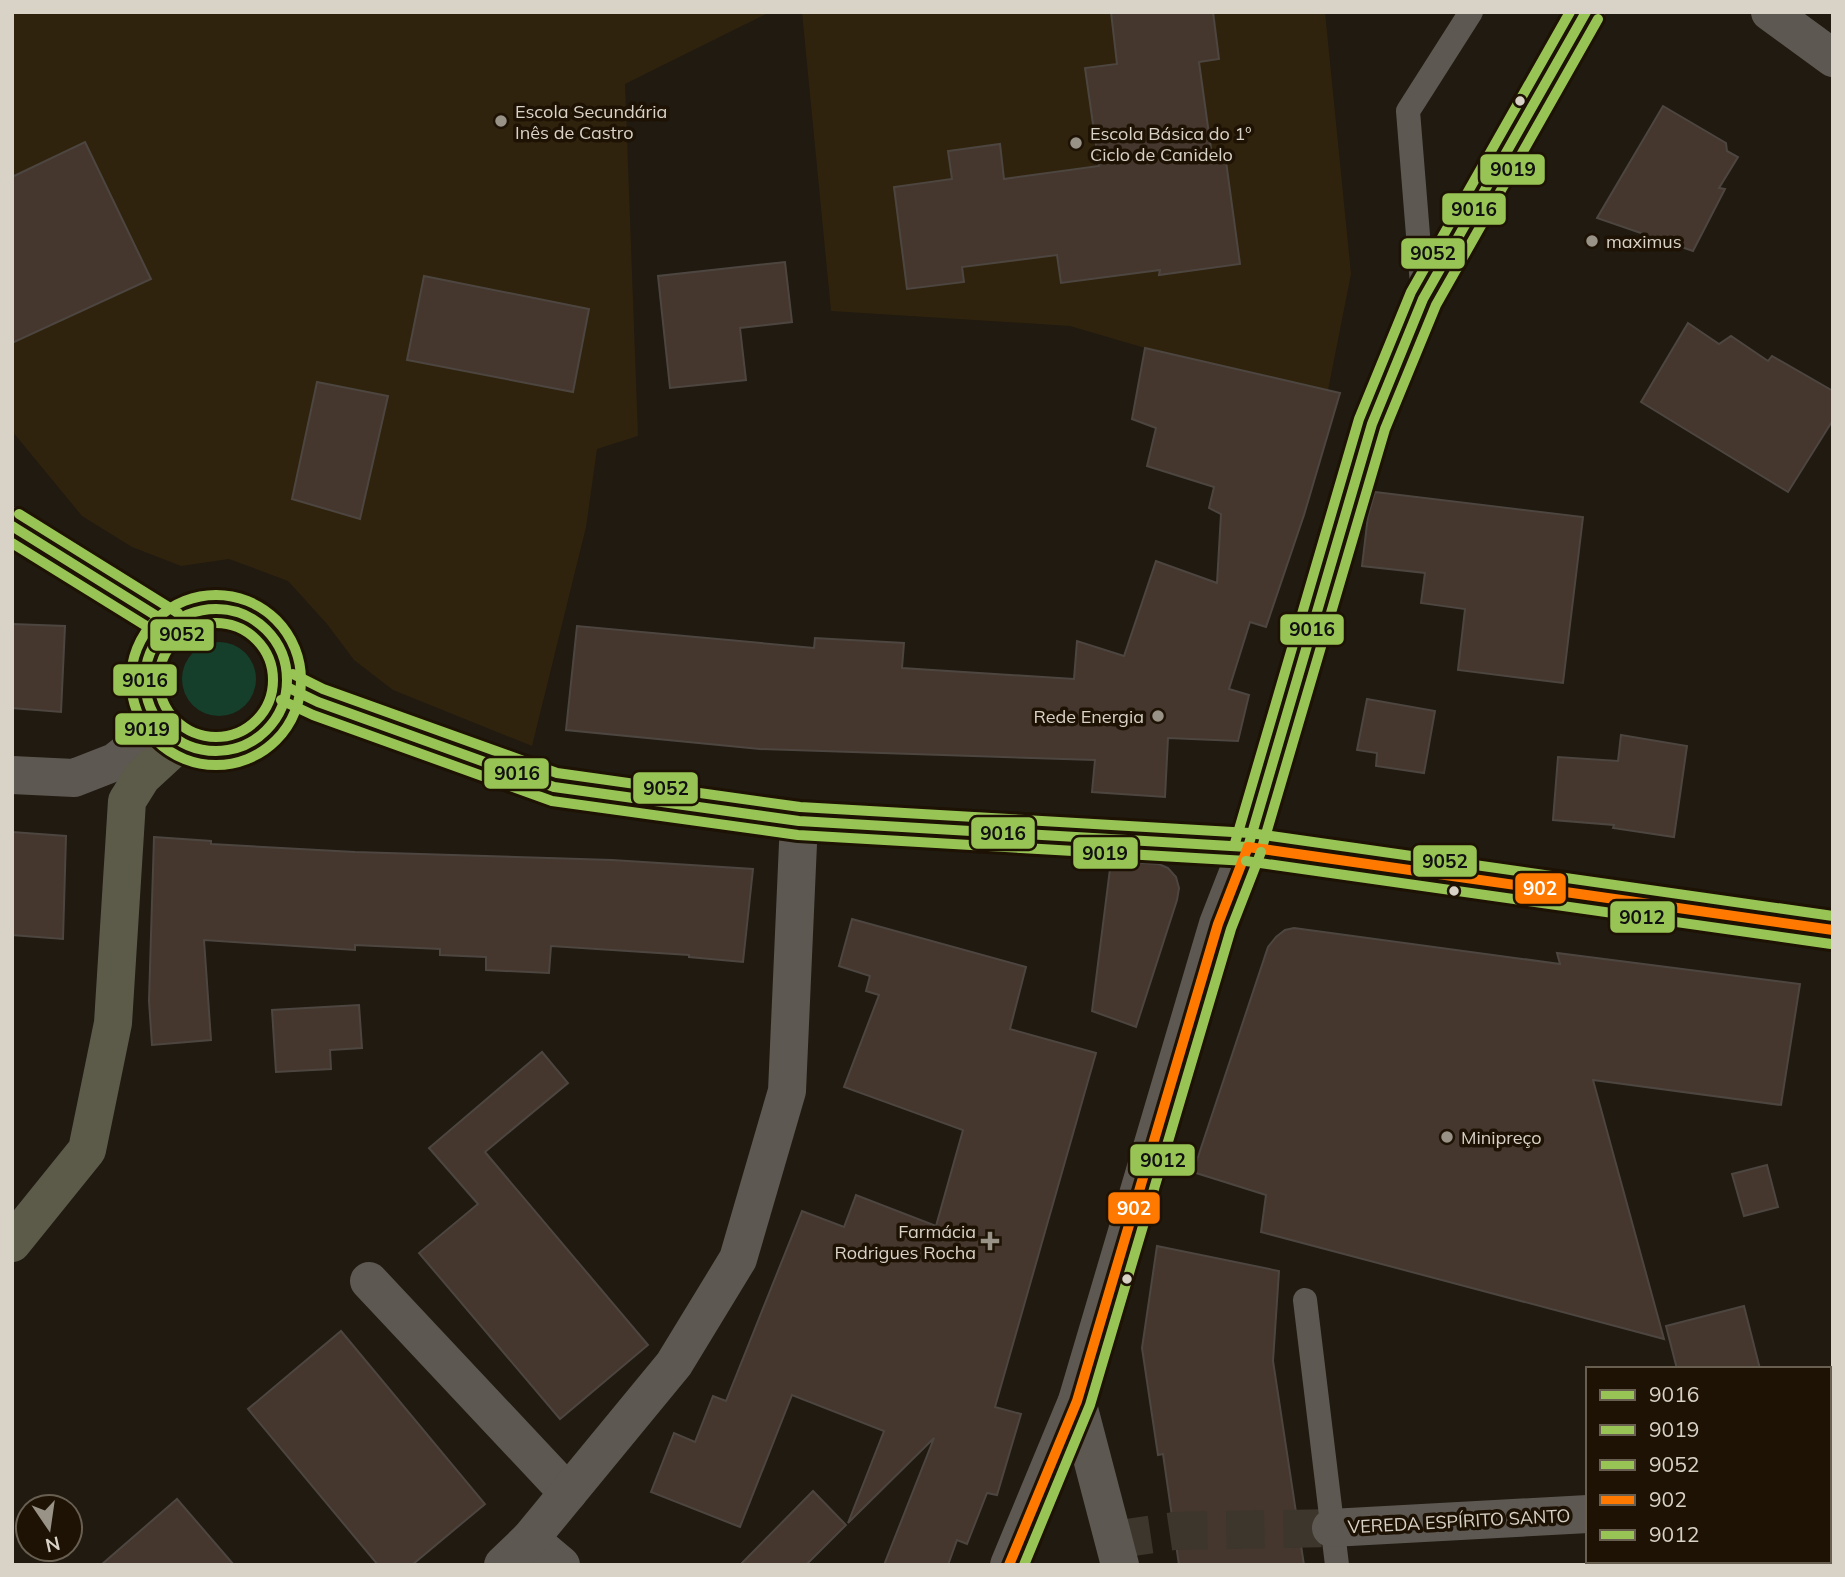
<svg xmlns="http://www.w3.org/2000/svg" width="1845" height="1577" font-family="Mulish,sans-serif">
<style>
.built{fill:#30230d}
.green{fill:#153f2b}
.building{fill:#45372e;stroke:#4d4640;stroke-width:2}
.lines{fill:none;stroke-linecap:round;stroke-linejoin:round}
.minor-tunnel{stroke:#3c362c;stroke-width:38;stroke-dasharray:38 19;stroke-linecap:butt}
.service{stroke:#5d5852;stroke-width:24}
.minor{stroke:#5d5852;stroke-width:38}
.tertiary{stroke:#5d5852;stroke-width:38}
.secondary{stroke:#5d5852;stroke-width:38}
.motorway{stroke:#5c5b4a;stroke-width:38}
.bus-1-casing{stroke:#1d1203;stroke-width:16}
.bus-2-casing{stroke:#1d1203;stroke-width:16}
.bus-3-casing{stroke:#1d1203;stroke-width:16}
.bus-4-casing{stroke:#1d1203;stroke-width:16}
.bus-5-casing{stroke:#1d1203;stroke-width:16}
.bus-1{stroke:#98c455;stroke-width:10}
.bus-2{stroke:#98c455;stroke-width:10}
.bus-3{stroke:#98c455;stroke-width:10}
.bus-4{stroke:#ff7900;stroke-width:10}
.bus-5{stroke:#98c455;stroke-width:10}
.bus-dot{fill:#d9d2c7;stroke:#1d1203;stroke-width:2.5}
.poi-dot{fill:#989287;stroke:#1d1203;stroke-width:2.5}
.labels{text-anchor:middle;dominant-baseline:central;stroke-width:7;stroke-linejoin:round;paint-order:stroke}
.poi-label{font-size:18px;fill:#d9d2c7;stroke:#1d1203;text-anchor:start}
.street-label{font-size:18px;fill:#d9d2c7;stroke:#1d1203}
.line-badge{stroke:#1d1203;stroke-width:2.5}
.badge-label{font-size:19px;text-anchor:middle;font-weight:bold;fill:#fff}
.pale-badge-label{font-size:19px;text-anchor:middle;font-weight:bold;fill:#111}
</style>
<rect width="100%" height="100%" fill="#201a11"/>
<g class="built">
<path d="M12,12h758l-145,72 13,352 -41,13 -11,78 -54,219 -139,-56 -39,-30 -27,-36 -39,-43 -59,-22 -48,7 -49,-19 -50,-31 -70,-85z"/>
<path d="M802,12h523l26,262 -23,116 -183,-42 -75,-22 -239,-15z"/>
</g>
<circle class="green" cx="219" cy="679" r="37"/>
<g class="building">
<path d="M1111,12h102l6,47 -20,3 13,94 13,-2 15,110 -81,11 1,-5 -99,13 -4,-28 -95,12 2,15 -57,7 -13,-102 58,-8 -4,-28 52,-7 4,35 95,-13 -14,-98 32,-4z"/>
<path d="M1663,106l63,37 1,8 11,6 -19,31 6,1 -32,62 -96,-33z"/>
<path d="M85,142l66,137 -139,64v-166z"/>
<path d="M785,262l7,60 -52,6 6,52 -76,8 -12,-112z"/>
<path d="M424,276l165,33 -16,83 -166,-32z"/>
<path d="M1688,323l31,21 12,-8 37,25 4,-5 61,35v29l-45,72 -147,-90z"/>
<path d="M1145,348l195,45 -36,122 -38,112 -16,-5 -21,67 20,6 -11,46 -70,-3 -3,59 -73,-5 3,-32 -335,-11 -194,-19 11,-104 237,22 1,-10 89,5 -2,25 172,11 3,-38 47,15 32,-95 61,22 4,-69 -12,-6 5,-21 -67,-21 9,-38 -24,-9z"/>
<path d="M317,382l71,14 -28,123 -68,-20z"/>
<path d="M1375,492l208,25 -20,166 -105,-13 7,-61 -44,-6 4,-30 -63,-7 6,-50z"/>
<path d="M12,624l53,2 -4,86 -49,-4z"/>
<path d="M1367,699l68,12 -11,62 -48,-7 1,-13 -20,-3z"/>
<path d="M1621,735l66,11 -13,91 -61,-9 1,-3 -61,-5 5,-63 60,4z"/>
<path d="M12,832l54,4 -3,103 -51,-4z"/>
<path d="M154,837l57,4v3l144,8 257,8 141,9 -10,93 -54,-5v-2l-138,-9 -2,27 -63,-3v-13l-46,-2v-6l-85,-4v5l-151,-10 7,100 -59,5 -3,-44z"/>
<path d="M1111,861l48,3 9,4 8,9 3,11 -2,12 -41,127 -44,-16z"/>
<path d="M852,919l174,48 -16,62 86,24 -101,354 26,7 -24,81 -10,-2 -20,51 -10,-4 -9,25h-64l50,-127 -86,85 36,-92 -92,-36 -52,132 -89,-35 23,-59 21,9 18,-46 13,5 76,-190 42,16 12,-32 80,31 27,-96 -119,-43 35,-92 -13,-4 4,-15 -31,-10z"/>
<path d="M1294,928l266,36 -3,-11 243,31 -19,121 -188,-25 71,259 -403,-107 5,-37 -73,-23 75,-225 8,-10 9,-7z"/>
<path d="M359,1005l3,43 -32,2 1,19 -55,3 -4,-62z"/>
<path d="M542,1052l26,31 -83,69 163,193 -88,74 -141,-166 59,-49 -49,-56z"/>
<path d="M1767,1165l11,42 -34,9 -12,-42z"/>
<path d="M1157,1246l122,25 -6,90 31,204h-125l-16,-111 -5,1 -16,-107z"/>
<path d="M1744,1306l16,63h-83l-11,-43z"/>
<path d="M341,1331l144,173 -73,61h-34l-130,-156z"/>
<path d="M813,1491l33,34 -40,40h-66z"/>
<path d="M177,1499l57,66h-133z"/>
</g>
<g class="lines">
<path class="minor-tunnel" d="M1113,1540l61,-9 157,-3"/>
<g class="service">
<path d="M1423,297l-15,-186 63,-99"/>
<path d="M1305,1300l32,265"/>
</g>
<g class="minor">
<path d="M1770,12l63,46"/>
<path d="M12,775l62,3 41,-16 46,-36"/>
<path d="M369,1281l199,212"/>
<path d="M1077,1401l43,164"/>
<path d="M1829,1500h4"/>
<path d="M1331,1528l257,-14"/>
<path d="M530,1539l31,26"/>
<path d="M503,1565l27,-26 144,-175 64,-105 49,-168 12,-270"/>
</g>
<path class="tertiary" d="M1009,1565l68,-164 141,-477 30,-77 124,-423 51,-125 163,-287"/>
<g class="secondary">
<path d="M12,526l159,99"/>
<circle cx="216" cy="680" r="71"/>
<path d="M287,687l31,15 236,85 245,34 449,26 585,83"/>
</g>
<path class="motorway" d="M12,1243l75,-93 26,-127 14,-222 15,-24 38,-35"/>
<g class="bus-1-casing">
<g id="bus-1">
<path d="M12,526l159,99"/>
<circle cx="216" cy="680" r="71"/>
<path d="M287,687l31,15 236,85 245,34 449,26"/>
<path d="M1248,847l124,-423 51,-125 163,-287"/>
</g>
</g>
<g class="bus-2-casing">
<g id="bus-2">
<path d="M12,543l152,94"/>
<circle cx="216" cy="680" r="85"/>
<path d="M281,700l32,15 239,86 246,34 449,26"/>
<path d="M1261,851l124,-422 51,-124 162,-286"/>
</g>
</g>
<g class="bus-3-casing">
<g id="bus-3">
<path d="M19,514l159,99"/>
<circle cx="216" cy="680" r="57"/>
<path d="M293,674l30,15 234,84 243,34 450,26 583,83"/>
<path d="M1235,843l124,-424 52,-127 159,-280"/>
</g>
</g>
<g class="bus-4-casing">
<g id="bus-4">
<path d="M1248,847l585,83"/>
<path d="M1009,1565l68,-164 141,-477 30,-77"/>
</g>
</g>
<g class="bus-5-casing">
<g id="bus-5">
<path d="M1246,861l585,83"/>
<path d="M1024,1565l66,-160 141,-476 30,-77"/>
</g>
</g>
<use href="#bus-1" class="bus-1"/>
<use href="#bus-2" class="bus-2"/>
<use href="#bus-3" class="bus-3"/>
<use href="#bus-4" class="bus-4"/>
<use href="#bus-5" class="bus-5"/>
</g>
<g class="bus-dot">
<circle cx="1520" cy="101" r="6"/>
<circle cx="1454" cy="891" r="6"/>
<circle cx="1127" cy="1279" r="6"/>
</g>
<g class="poi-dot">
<circle cx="501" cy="121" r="7"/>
<circle cx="1076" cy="143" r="7"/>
<circle cx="1592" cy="241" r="7"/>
<circle cx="1158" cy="716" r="7"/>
<circle cx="1447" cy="1137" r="7"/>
<path d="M986.5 1230.5h7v7h7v7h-7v7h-7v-7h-7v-7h7z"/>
</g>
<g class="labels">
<g class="poi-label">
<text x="515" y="111">Escola Secundária<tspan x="515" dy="21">Inês de Castro</tspan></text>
<text x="1090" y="133">Escola Básica do 1º<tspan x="1090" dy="21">Ciclo de Canidelo</tspan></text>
<text x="1606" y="241">maximus</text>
<text x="1144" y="716" text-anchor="end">Rede Energia</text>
<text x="1461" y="1137">Minipreço</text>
<text x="976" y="1231" text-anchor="end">Farmácia<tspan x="976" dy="21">Rodrigues Rocha</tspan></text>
</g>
<g class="street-label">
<text transform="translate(1459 1521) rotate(-3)">VEREDA ESPÍRITO SANTO</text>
</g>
</g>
<g class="line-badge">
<rect x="1479" y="153" width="67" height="33" rx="7" fill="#98c455"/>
<rect x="1441" y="192" width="66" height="34" rx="7" fill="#98c455"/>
<rect x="1400" y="237" width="66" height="33" rx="7" fill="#98c455"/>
<rect x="1279" y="613" width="66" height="33" rx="7" fill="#98c455"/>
<rect x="149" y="618" width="66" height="34" rx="7" fill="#98c455"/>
<rect x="112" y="663" width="66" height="34" rx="7" fill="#98c455"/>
<rect x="114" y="712" width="66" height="34" rx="7" fill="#98c455"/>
<rect x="483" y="757" width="67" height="33" rx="7" fill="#98c455"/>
<rect x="632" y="771" width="67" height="34" rx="7" fill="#98c455"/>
<rect x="970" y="816" width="66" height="34" rx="7" fill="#98c455"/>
<rect x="1072" y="836" width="67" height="34" rx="7" fill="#98c455"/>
<rect x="1412" y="844" width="66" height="34" rx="7" fill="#98c455"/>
<rect x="1514" y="872" width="53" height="33" rx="7" fill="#ff7900"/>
<rect x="1609" y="900" width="67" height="34" rx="7" fill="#98c455"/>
<rect x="1129" y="1143" width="67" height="34" rx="7" fill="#98c455"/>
<rect x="1107" y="1191" width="54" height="34" rx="7" fill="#ff7900"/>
</g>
<g class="badge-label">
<text x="1540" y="895">902</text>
<text x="1134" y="1215">902</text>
</g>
<g class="pale-badge-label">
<text x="1513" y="176">9019</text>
<text x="1474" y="216">9016</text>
<text x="1433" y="260">9052</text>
<text x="1312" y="636">9016</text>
<text x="182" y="641">9052</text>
<text x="145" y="687">9016</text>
<text x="147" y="736">9019</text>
<text x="517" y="780">9016</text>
<text x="666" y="795">9052</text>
<text x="1003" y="840">9016</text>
<text x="1105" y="860">9019</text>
<text x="1445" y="868">9052</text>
<text x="1642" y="924">9012</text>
<text x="1163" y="1167">9012</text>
</g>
<rect width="1845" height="1577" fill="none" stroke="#d9d2c7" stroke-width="28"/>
<rect x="1586" y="1367" width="245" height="196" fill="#1d1203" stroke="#685f51" stroke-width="2"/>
<rect x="1600" y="1390" width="35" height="10" fill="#98c455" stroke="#685f51" stroke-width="2"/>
<text x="1649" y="1402" font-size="21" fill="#d9d2c7">9016</text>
<rect x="1600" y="1425" width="35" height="10" fill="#98c455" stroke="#685f51" stroke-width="2"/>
<text x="1649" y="1437" font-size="21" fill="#d9d2c7">9019</text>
<rect x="1600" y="1460" width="35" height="10" fill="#98c455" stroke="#685f51" stroke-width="2"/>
<text x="1649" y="1472" font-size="21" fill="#d9d2c7">9052</text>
<rect x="1600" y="1495" width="35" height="10" fill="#ff7900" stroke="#685f51" stroke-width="2"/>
<text x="1649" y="1507" font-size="21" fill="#d9d2c7">902</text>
<rect x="1600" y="1530" width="35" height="10" fill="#98c455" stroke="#685f51" stroke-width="2"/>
<text x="1649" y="1542" font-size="21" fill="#d9d2c7">9012</text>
<g transform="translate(49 1528) rotate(167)"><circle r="33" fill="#1d1203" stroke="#685f51" stroke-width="2"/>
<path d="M0-5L12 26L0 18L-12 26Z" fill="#989287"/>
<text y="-10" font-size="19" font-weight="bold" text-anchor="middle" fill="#d9d2c7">N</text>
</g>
</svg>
